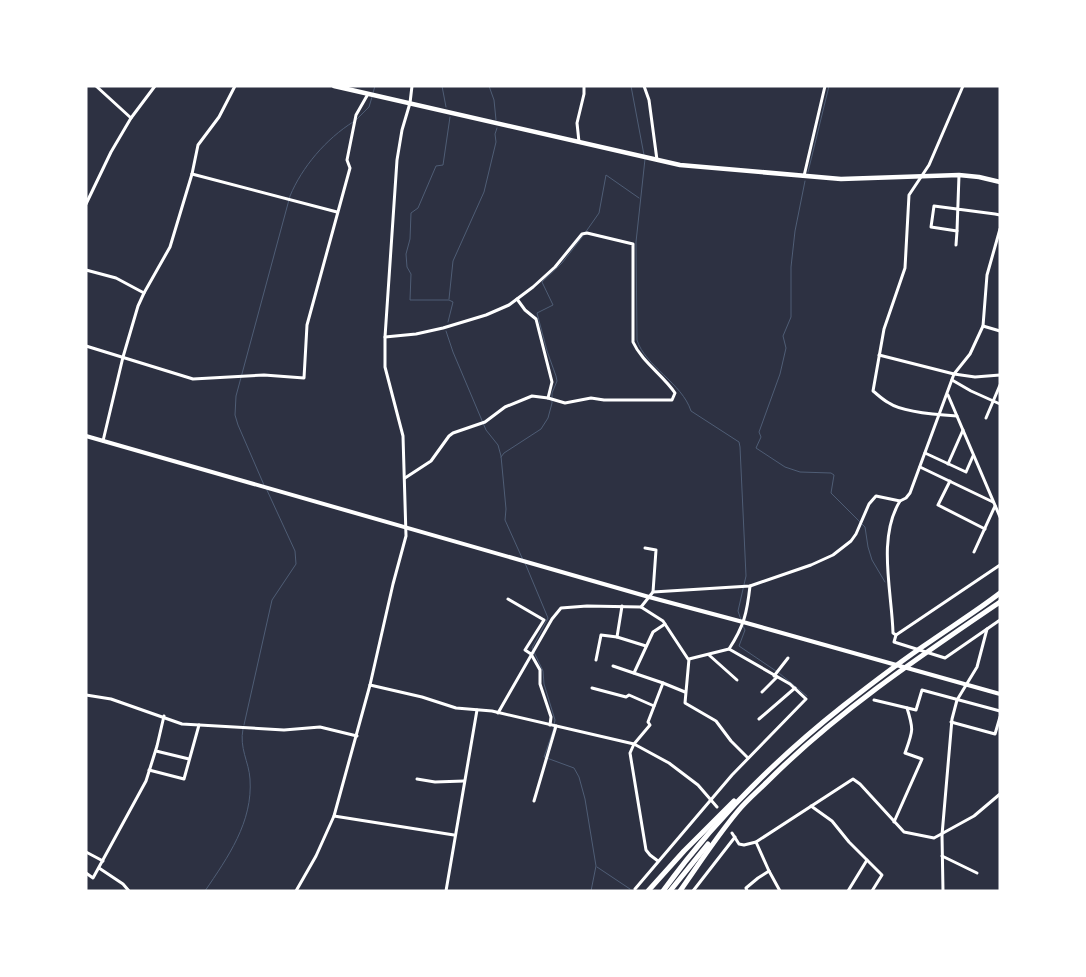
<svg xmlns="http://www.w3.org/2000/svg" width="1086" height="977" font-family="Rubik,sans-serif">
<style>
.lines{fill:none;stroke-linecap:round;stroke-linejoin:round}
.stream{stroke:#4f5d75;stroke-width:1}
.minor{stroke:#fff;stroke-width:3}
.tertiary{stroke:#fff;stroke-width:4}
.secondary{stroke:#fff;stroke-width:4.5}
.trunk{stroke:#fff;stroke-width:5}
</style>
<rect width="100%" height="100%" fill="#2d3142"/>
<g class="lines">
<g class="stream">
<path d="M442,86l4,21"/>
<path d="M489,86l5,14 2,20"/>
<path d="M631,86l13,69"/>
<path d="M373,93l2,-7"/>
<path d="M356,120l13,-13 3,-10"/>
<path d="M645,159l-9,83 1,98c8,26 45,43 54,71l48,31 1,5 6,129 -8,35 3,9"/>
<path d="M808,172l21,-86"/>
<path d="M805,181l-10,50 -4,36v50l-8,19 3,12 -6,26 -21,58 2,5 -5,11 29,19 15,5 31,1 3,2 -3,18 34,34 3,20 4,13 13,22"/>
<path d="M585,233l14,-20 7,-38 33,23"/>
<path d="M449,299l4,-38 31,-69 12,-50 -1,-8 2,-6"/>
<path d="M448,322l5,-20 -4,-2h-39l1,-26 -4,-7 -1,-13 4,-15 1,-26 7,-5 18,-42 7,-1 7,-48"/>
<path d="M446,331l7,21 33,78 12,15 3,11 5,53 -1,11 18,40"/>
<path d="M501,457l3,-4 37,-24 7,-11 4,-15v-10l5,-12 -1,-5 -9,-25 -10,-38 16,-8 -11,-23 20,-19 21,-27"/>
<path d="M264,485l-26,-60 -3,-10 1,-19 54,-200c12,-29 36,-57 63,-74"/>
<path d="M525,563l23,55 -16,30 11,23 1,13 11,36 -2,11 -9,26 30,11 5,9 6,22 11,67 -5,25"/>
<path d="M743,626l2,4 -6,16 37,25"/>
<path d="M779,673l28,23"/>
<path d="M244,725l28,-125 24,-36 -1,-13 -29,-63"/>
<path d="M597,867l33,22"/>
<path d="M205,891c23,-34 48,-69 45,-112 -1,-17 -11,-31 -7,-50"/>
</g>
<g class="minor">
<path d="M96,86l35,32"/>
<path d="M644,86l5,14 8,60"/>
<path d="M579,142l-2,-19 7,-29v-8"/>
<path d="M192,174l145,38"/>
<path d="M959,175l-2,56 -26,-4 3,-21 61,8 5,1"/>
<path d="M804,176l21,-90"/>
<path d="M86,204l25,-52 20,-34 24,-32"/>
<path d="M1000,229l-13,46 -4,51 -13,28 -16,20 -44,119 -4,5 -6,3c-23,37 -8,91 -7,132l3,2 104,-70"/>
<path d="M956,245l1,-14"/>
<path d="M86,270l30,8 28,15"/>
<path d="M517,299l8,11 11,9 16,63 -4,16"/>
<path d="M983,326l17,5"/>
<path d="M385,337l31,-3 27,-6 43,-13 23,-10 24,-18 22,-20 27,-33 5,-1 46,11v98c9,20 30,33 42,51l-3,7h-68l-13,-2 -26,5 -17,-5 -16,-2 -27,11 -20,15 -32,11 -4,3 -18,25 -26,17"/>
<path d="M86,346l107,33 71,-4 40,3 3,-53 43,-157 -3,-8 9,-45 12,-21"/>
<path d="M879,355l75,19 21,3 25,-2"/>
<path d="M952,380l19,11 29,13"/>
<path d="M948,395l52,122"/>
<path d="M957,416c-17,-1 -55,-4 -68,-13 -6,-3 -11,-8 -16,-12l11,-62 21,-61 4,-73 20,-30 34,-79"/>
<path d="M986,418l14,-33"/>
<path d="M103,441l20,-84 15,-51 6,-13 26,-46 22,-73 6,-29 21,-28 16,-31"/>
<path d="M925,453l41,19 7,-16"/>
<path d="M948,464l15,-34"/>
<path d="M920,467l73,35"/>
<path d="M950,481l-12,24 47,24"/>
<path d="M645,548l11,2 -3,42"/>
<path d="M974,552l21,-46"/>
<path d="M508,599l36,21 -19,30 6,4 9,16v14l11,33 -1,8"/>
<path d="M641,607l22,14 25,38"/>
<path d="M896,635l-2,7 51,16 55,-38"/>
<path d="M617,637l5,-31"/>
<path d="M709,655l28,25"/>
<path d="M596,660l5,-25 16,2 29,9"/>
<path d="M613,666l50,17 22,9"/>
<path d="M634,673l19,-41 12,-8"/>
<path d="M774,676l14,-18"/>
<path d="M370,685l52,12 34,11 36,3 142,33 35,19 29,22 19,22"/>
<path d="M592,688l34,9 3,-2 25,11"/>
<path d="M762,692l15,-15"/>
<path d="M86,695l25,4 71,25 102,6 36,-3 37,9"/>
<path d="M874,700l42,10 6,-20 78,21"/>
<path d="M498,713l54,-94 9,-11 26,-2 54,1 12,-15 97,-6 61,-21 22,-10 18,-14 5,-7 13,-30 7,-8 24,5"/>
<path d="M759,719l36,-31"/>
<path d="M951,722l44,12 5,-17"/>
<path d="M156,751l33,8"/>
<path d="M748,758l-17,-17 -15,-20 -31,-18 4,-44 40,-10c15,-23 18,-36 21,-63"/>
<path d="M149,770l35,9 15,-54"/>
<path d="M417,779l18,3 29,-1"/>
<path d="M534,801l22,-75"/>
<path d="M811,806l21,15 17,21 33,33 -10,16"/>
<path d="M334,816l120,19"/>
<path d="M894,822l28,-63 -17,-6c8,-22 9,-23 2,-45"/>
<path d="M732,833l7,11 5,1 12,-3 97,-63 7,5 44,48 30,6 40,-22 26,-22"/>
<path d="M756,842l13,29 11,20"/>
<path d="M86,852l17,9"/>
<path d="M942,856l35,17"/>
<path d="M658,861l-8,-6 -4,-5 -16,-97 4,-9 16,-19 -2,-3 15,-39"/>
<path d="M99,868l24,16 6,7"/>
<path d="M86,873l7,5 53,-97 11,-35 7,-30"/>
<path d="M635,889l97,-114 74,-76 -16,-15 -61,-35"/>
<path d="M296,891l20,-35 18,-40 36,-131 23,-101 13,-48 -3,-100 -18,-69v-30l12,-177 5,-30 8,-27 2,-17"/>
<path d="M446,891l31,-181"/>
<path d="M693,891l42,-54"/>
<path d="M747,891l-1,-3 12,-10 11,-7"/>
<path d="M848,891l19,-31"/>
<path d="M943,891l-1,-56 10,-116 5,-19 20,-33 10,-38"/>
</g>
<path class="tertiary" d="M86,436l563,161 94,25 257,72"/>
<path class="secondary" d="M334,86l346,79 161,14 118,-4 20,2 21,5"/>
<g class="trunk">
<path d="M648,891l36,-40 50,-50"/>
<path d="M663,891c50,-69 113,-132 180,-185 28,-22 58,-45 88,-65 23,-16 47,-31 69,-48"/>
<path d="M670,891l38,-47"/>
<path d="M680,891c19,-27 37,-55 58,-80 9,-11 20,-20 30,-30 69,-69 151,-124 232,-179"/>
</g>
</g>
<rect width="1086" height="977" fill="none" stroke="#ffffff" stroke-width="175"/>
</svg>
